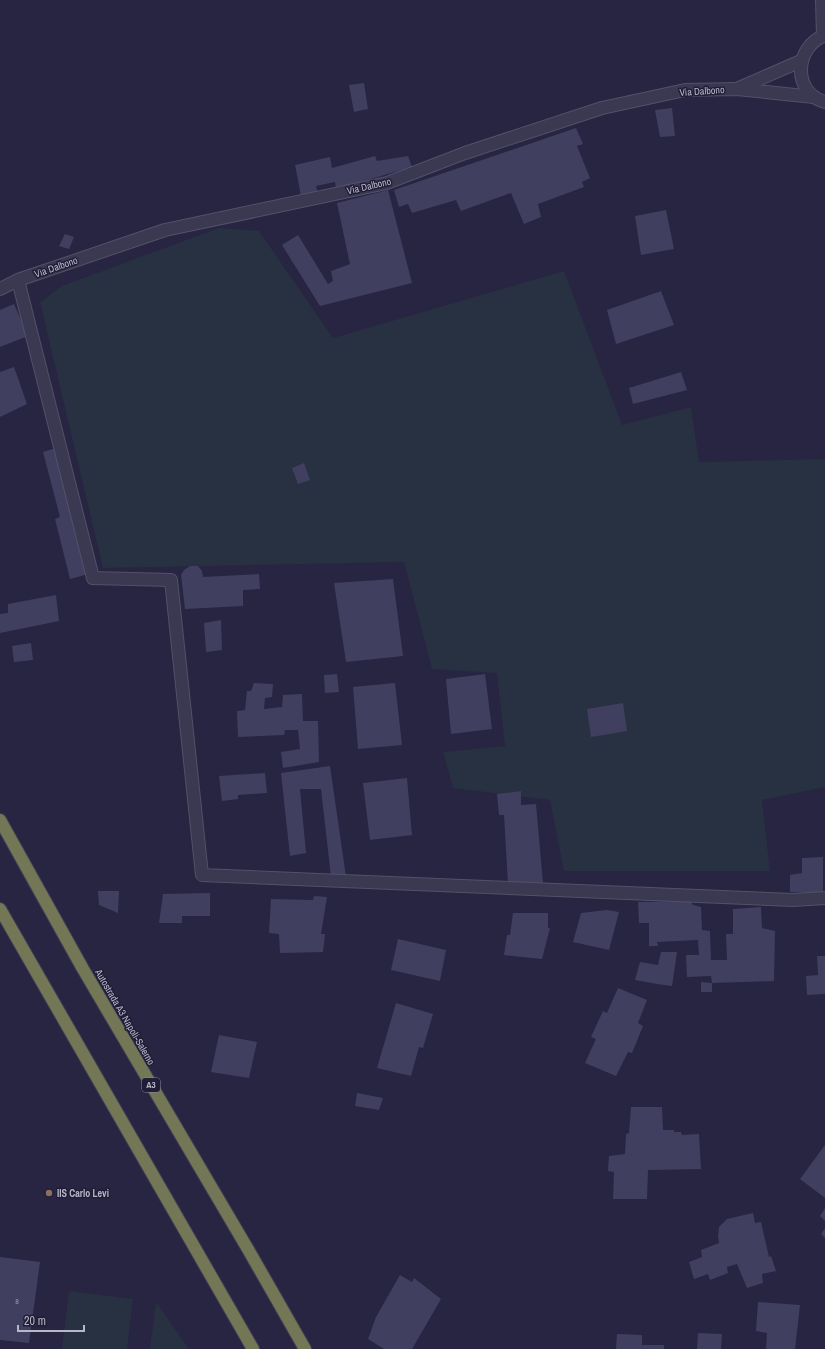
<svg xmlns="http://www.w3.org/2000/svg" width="825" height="1349" font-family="'Archivo Narrow',sans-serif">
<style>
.green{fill:#273142}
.building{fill:#413f5f}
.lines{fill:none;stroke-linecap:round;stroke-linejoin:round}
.street-casing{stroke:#535168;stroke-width:14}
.highway-casing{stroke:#403e55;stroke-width:14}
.street{stroke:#3b3951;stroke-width:12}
.highway{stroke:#737756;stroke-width:12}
.education-dot{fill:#8d6e63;stroke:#201e36;stroke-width:1.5}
.labels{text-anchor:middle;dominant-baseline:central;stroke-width:3;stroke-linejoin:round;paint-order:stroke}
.number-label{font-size:8px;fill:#9a98b0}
.shield{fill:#201e36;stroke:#8a889e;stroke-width:1}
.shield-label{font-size:9px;font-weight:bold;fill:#b8b6cb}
.street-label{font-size:10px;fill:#b8b6cb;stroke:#201e36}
.poi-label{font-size:10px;font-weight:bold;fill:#b8b6cb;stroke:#201e36;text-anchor:start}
</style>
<rect width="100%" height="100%" fill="#272541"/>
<g class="green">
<path d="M219,228l40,3 74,107 231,-67 58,154 69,-18 8,55 126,-3v328l-63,13 8,71h-206l-14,-71 -97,-12 -10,-36 62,-6 -8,-73 -65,-4 -28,-107 -301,6 -63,-266 22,-16z"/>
<path d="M69,1291l64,8 -6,50h-65z"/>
<path d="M156,1302l33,47h-39z"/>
</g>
<g class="building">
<path d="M364,83l4,26 -14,3 -5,-27z"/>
<path d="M672,108l3,28 -15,1 -5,-27z"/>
<path d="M576,128l7,16 -6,2 13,32 -8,4 2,5 -46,17 3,13 -17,7 -13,-31 -50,18 -5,-11 -44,13 -4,-9 -9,3 -5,-17z"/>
<path d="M375,156l2,5 31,-5 4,11 -76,22 -1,-7 -19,4 2,8 -17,2 -6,-31 35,-8 2,11z"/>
<path d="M388,190l24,93 -92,23 -38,-61 16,-10 30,49 5,-3 -2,-10 19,-7 -13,-61z"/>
<path d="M666,210l8,39 -33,6 -6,-39z"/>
<path d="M65,234l9,3 -5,12 -10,-3z"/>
<path d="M661,291l13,34 -58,19 -9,-34z"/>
<path d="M14,304l14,32 -28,11v-37z"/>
<path d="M14,367l13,37 -27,13v-45z"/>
<path d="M681,372l6,18 -54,14 -4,-16z"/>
<path d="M56,448l32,126 -18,5 -15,-60 5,-2 -17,-65z"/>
<path d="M304,463l6,17 -12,4 -6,-16z"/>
<path d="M190,566h8l4,5 1,6 56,-3 1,15 -17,1v16l-58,3 -4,-34 3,-5z"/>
<path d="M393,579l10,77 -57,6 -12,-79z"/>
<path d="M56,595l3,26 -59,12v-19l8,-1v-9z"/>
<path d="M221,620l1,30 -16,2 -2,-29z"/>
<path d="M31,643l2,17 -19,2 -2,-16z"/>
<path d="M337,674l2,18 -14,1 -1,-18z"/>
<path d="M485,674l7,55 -41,5 -5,-55z"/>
<path d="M254,683l19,1 -1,13 -7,1 -1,11 18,-2 1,-12 19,-1 1,27h15l1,41 -36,6 -2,-16 19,-3 -2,-19h-13l-1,5 -46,2 -1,-26 8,-1 2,-19h4z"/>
<path d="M395,683l7,62 -44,4 -5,-62z"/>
<path d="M623,703l4,28 -36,6 -4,-28z"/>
<path d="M330,766l16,111h-15l-10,-88h-21l6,64 -16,3 -9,-83z"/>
<path d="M265,773l2,20 -29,2v4l-16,2 -3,-25z"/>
<path d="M407,778l5,57 -42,5 -7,-57z"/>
<path d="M521,791v14l15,-1 7,79 -35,1 -4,-69h-5l-2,-21z"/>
<path d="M823,857v36l-33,-1v-17l12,-2v-15z"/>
<path d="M98,891h21l-1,22 -19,-8z"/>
<path d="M210,893v23h-28v7h-23l4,-29z"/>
<path d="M314,896l13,1 -6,37h4l-2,18 -43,1 -1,-19 -10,-1 2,-34 42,1z"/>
<path d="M690,901l3,4 8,2 1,23 8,1 1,29h16l-1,-26h7v-25l28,-2 1,21 13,3 -1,50 -62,2v9h-11v-10l11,1 -1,-7 -24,1 -1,-22h13l-1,-15 -41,2 1,4h-9v-23h-10l-1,-21z"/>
<path d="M607,910l12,2 -10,38 -36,-8 8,-29z"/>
<path d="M513,913h35v15h2l-8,31 -38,-4 3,-20h3z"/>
<path d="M398,939l48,11 -6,31 -49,-11z"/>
<path d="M661,952h16l-5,34 -15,-2 -22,-4 5,-18 18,3z"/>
<path d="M817,956h8v38l-18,1 -1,-19 12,-1z"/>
<path d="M618,988l29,12 -9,23 5,3 -11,27 -4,-1 -12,24 -31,-13 11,-24 -5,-2 12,-26 4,2z"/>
<path d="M396,1003l37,11 -10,34 -4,-1 -8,29 -34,-8z"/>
<path d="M219,1035l38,7 -8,36 -38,-6z"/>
<path d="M357,1093l26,5 -4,12 -24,-4z"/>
<path d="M631,1107h31l1,23h11v2h7l1,3 17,-1 2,35 -53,1 -1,29h-34l1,-27 -6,-1 1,-15 16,-2 1,-20 3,-1z"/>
<path d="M825,1145v53l-25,-19z"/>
<path d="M825,1208v13l-5,-5z"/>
<path d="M753,1213l2,10 6,-1 8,35 2,-1 5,15 -14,3 1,9 -16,5 -10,-24 -10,3 1,6 -18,7 -2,-6 -14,5 -5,-17 13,-5 -1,-7 18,-7 -1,-7 1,-9 8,-8z"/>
<path d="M825,1228v10l-4,-4z"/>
<path d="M0,1257l40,5 -11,81 -29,-3z"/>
<path d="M400,1275l12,7 2,-4 27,21 -29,50h-28l-16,-10 8,-22z"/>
<path d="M758,1302l42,3 -5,44h-29l1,-16 -11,-2z"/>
<path d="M698,1333l24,1 -1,15h-24z"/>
<path d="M617,1334l25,1v10h22v4h-48z"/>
</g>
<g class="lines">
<g class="street-casing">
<g id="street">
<path d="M822,0l1,36"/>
<path d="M825,35c-31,12 -33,58 0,67"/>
<path d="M739,88l62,-27"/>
<path d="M18,280l75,298 78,2 31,295 591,25 32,-2"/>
<path d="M0,289l18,-9 147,-50 222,-47 78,-30 137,-45 83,-18 52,-1 77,8"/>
</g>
</g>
<g class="highway-casing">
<g id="highway">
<path d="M0,820l83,149 166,282 56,98"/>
<path d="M0,909l253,440"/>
</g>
</g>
<use href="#street" class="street"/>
<use href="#highway" class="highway"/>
</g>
<circle class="education-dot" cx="49" cy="1193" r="4"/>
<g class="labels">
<g class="number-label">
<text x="17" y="1301">8</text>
</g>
<rect class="shield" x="142" y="1078" width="18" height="14" rx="3"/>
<g class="shield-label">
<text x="151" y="1085">A3</text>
</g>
<g class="street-label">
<text transform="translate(702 91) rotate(-4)">Via Dalbono</text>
<text transform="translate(369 186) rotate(-13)">Via Dalbono</text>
<text transform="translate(56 267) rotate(-19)">Via Dalbono</text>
<text transform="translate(125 1017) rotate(60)">Autostrada A3 Napoli-Salerno</text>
</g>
<g class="poi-label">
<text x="57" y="1193">IIS Carlo Levi</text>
</g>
</g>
<path d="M18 1325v6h66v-6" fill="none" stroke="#b8b6cb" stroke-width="2"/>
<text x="24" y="1325" font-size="12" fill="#b8b6cb" stroke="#201e36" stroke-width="3" paint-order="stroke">20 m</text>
</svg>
